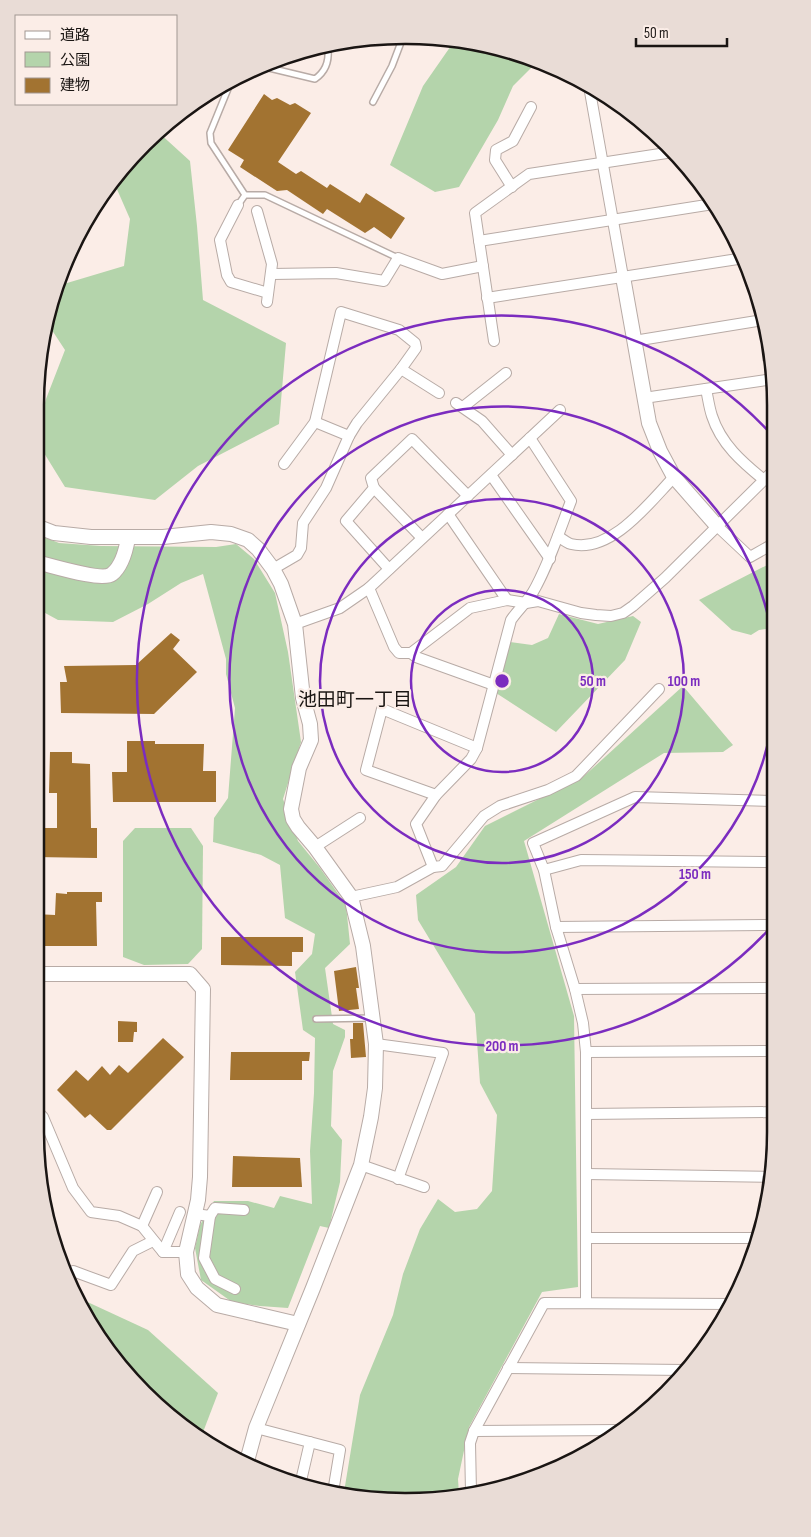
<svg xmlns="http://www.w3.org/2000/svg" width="811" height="1537" font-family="'Sofia Sans Condensed','Noto Sans JP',sans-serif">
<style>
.green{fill:#b4d4ab}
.building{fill:#a27331}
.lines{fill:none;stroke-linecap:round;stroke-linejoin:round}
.service-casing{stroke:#b8aba6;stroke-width:8}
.minor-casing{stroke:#b8aba6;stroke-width:12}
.tertiary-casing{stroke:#b8aba6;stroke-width:16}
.service{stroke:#fff;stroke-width:5}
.minor{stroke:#fff;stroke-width:10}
.tertiary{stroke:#fff;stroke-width:14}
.ring{fill:none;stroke:#7b2cbf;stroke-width:2.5}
.labels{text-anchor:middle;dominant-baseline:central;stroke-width:4.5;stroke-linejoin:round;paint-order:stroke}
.neighbourhood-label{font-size:19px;fill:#1a1513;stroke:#fbede7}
.rim{fill:none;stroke:#1a1513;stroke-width:2.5}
.centre{fill:#7b2cbf;stroke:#fbede7;stroke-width:2.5}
.ring-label{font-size:15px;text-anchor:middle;font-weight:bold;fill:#7b2cbf;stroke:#fbede7;stroke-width:4.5;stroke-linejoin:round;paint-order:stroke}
</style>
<rect width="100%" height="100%" fill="#fbede7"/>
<g class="green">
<path d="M455,40l47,8 36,13 -25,25 -15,34 -39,67 -24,5 -45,-27 33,-79z"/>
<path d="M157,131l33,30 7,65 6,74 83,43 -7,81 -81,42 -43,34 -90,-13 -29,-47 10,-41 19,-49 -19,-29 2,-11 9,-24 67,-20 6,-47 -14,-32 -8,-1z"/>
<path d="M36,534l23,9 42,3 115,1 20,-3 18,15 21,34 13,59 13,90 -18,57 15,42 22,27 26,37 4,39 -25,24 8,56 12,6v7l-12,34 -2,55 11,14 -2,42 -11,46 -9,-2 -32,82 -28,-2 -28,-4 -31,-22 -6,-32 5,-23 14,-24h34l26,7 6,-12 32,8 -2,-53 4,-58 1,-55 -12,-8 -8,-58 17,-18 3,-20 -30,-16 -5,-53 -19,-10 -48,-13 1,-24 14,-20 7,-90 -9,-34v-15l-23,-85 -22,9 -33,21 -35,18 -55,-2 -22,-12z"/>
<path d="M773,562l1,66 -15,2 -8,5 -19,-5 -33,-30z"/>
<path d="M559,614l39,10 35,-8 8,6 -16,38 -69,72 -60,-39 14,-51 22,3 16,-7z"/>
<path d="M683,686l50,59 -10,7 -59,1 -140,88 50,175 4,271 -36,5 -73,135 -11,52 1,15 -29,7 -85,-8v-7l15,-91 33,-80 10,-41 17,-45 18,-30 17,13 22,-3 15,-18 5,-76 -17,-32 -5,-69 -57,-94 -2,-25 40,-28 29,-41 98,-49z"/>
<path d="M135,828h56l12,18 -1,103 -14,15 -44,1 -21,-8v-116z"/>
<path d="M81,1299l67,31 70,63 -18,47 -88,-83z"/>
</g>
<g class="building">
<path d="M264,94l8,6 5,-2 13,7 5,-2 16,10 -33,49 18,12 5,-3 26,17 3,-4 30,19 6,-10 39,25 -14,21 -17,-12 -9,6 -38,-24 -4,5 -36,-24 -10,1 -37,-24 4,-7 -16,-10z"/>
<path d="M171,633l9,7 -7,9 24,23 -43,42 -93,-1 -1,-31h7l-3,-16 72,-1z"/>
<path d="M127,741h28v3h49l-1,27h13v31h-103l-1,-30h15z"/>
<path d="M50,752h22v11l18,1 1,64h6v30l-62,-1v-29h22v-35h-8z"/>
<path d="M67,892h35v10h-6l1,44h-62v-32l20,1 1,-22 11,1z"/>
<path d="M221,937h82v15h-11v14l-71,-1z"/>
<path d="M356,967l3,21h-3l3,21 -20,2 -5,-40z"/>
<path d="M118,1021l19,1v10h-3l-1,10h-15z"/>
<path d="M353,1023h10l3,34 -15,1 -1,-19h3z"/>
<path d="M163,1038l21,19 -73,73h-4l-17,-16 -5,4 -28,-28 19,-20 12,11 14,-15 8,9 9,-10 9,8z"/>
<path d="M231,1052h79l-1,9h-7v19h-72z"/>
<path d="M233,1156l67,2 2,29h-70z"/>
</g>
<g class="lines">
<g class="service-casing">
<g id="service">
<path d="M261,66l54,13c10,-7 14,-17 13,-29l-14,-2"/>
<path d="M232,79l-22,54 1,10 34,52"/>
<path d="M373,102l19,-36 11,-29"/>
<path d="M238,205l7,-10h20l133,63"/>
<path d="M316,1019l56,-1"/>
</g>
</g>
<g class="minor-casing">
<g id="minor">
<path d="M589,86l34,191"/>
<path d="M512,187l-17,-27 1,-10 17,-9 18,-34"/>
<path d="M238,205l-18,35 7,35 4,7 37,11"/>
<path d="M257,211l15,53 -5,38"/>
<path d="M479,241l234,-37"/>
<path d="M272,274l64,-1 48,8 14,-23 44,16 41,-8"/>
<path d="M487,298l257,-40"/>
<path d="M494,341l-19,-128 54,-39 144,-22"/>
<path d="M634,341l129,-21"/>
<path d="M401,369l38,24"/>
<path d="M706,389c2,9 3,18 6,27 9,28 30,46 52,64"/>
<path d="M644,398l129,-19"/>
<path d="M456,403l26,18 30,34"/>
<path d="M463,407l43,-34"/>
<path d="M315,422l34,14"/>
<path d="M491,475l59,84"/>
<path d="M374,488l48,50"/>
<path d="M448,514l59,86"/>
<path d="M717,526l33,31 23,-13"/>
<path d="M558,536c4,3 9,7 13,8 40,10 78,-41 103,-67"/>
<path d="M273,569l24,-14 4,-7 2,-25 23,-35 23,-52 8,-13 44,-54 15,-21 -1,-5 -16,-13 -58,-18 -26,110 -31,42"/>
<path d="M389,569l-43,-48 28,-33 -3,-10 41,-39 56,57"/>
<path d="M369,588l191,-178"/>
<path d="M295,624l45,-16 29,-20 25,59 5,6h12l59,-45 37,-8 19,3 12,-2 43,12 15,2 15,1 12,-3 10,-7 32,-28 108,-107"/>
<path d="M411,653l5,4 78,28"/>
<path d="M436,795l-70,-25 16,-61 95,39"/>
<path d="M315,847l45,-29"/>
<path d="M433,867l-17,-43 20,-29 35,-36 6,-11 34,-128c7,-10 15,-17 22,-28 16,-28 26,-60 38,-91l-41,-63"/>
<path d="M544,870l37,-10 193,2"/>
<path d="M351,897l46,-10 36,-20 9,-1 42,-50 16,-10 48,-16 28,-14 83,-87"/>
<path d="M556,927l219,-2"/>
<path d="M575,989l200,-1"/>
<path d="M376,1044l67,9 -45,126"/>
<path d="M586,1052l189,-1"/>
<path d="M35,1109l8,8 30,71 18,24 28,4 23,10 21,26h23"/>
<path d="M586,1114l189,-2"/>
<path d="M361,1165l63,22"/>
<path d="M586,1174l186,3"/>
<path d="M195,1214l15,2 5,-8 29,2"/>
<path d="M210,1216l-6,42 11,21 20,10"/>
<path d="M142,1226l15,-34"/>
<path d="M586,1238h173"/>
<path d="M163,1252l17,-40"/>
<path d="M73,1271l38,14 22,-34 20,-10"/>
<path d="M586,1303v-251l-3,-29 -8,-34 -19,-62 -12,-57 -11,-27 102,-46 139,4"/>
<path d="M508,1368l176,2"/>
<path d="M256,1428l84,22 -7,42"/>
<path d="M474,1431l148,-1"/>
<path d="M300,1485l10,-43"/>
<path d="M471,1492l-1,-49 4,-12 70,-128 188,1"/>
</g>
</g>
<g class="tertiary-casing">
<g id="tertiary">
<path d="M623,277l26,146 11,28 14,26 43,49"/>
<path d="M36,526l18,7 37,4h72l48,-5 20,2 17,6 10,9 15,20 8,15 14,40 8,74 7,26 1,16 -12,28 -8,41 2,10 5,8 17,20 36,50 12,49 13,98 -1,44 -4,29 -10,48 -48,123 -57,140 -9,33"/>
<path d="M36,562c14,3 66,20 76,12 10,-8 14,-24 16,-36"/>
<path d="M35,974h155l13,15 -3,188 -2,23 -12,52 2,22 9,14 20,17 81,19"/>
</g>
</g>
<use href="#service" class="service"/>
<use href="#minor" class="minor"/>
<use href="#tertiary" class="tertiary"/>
</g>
<g class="ring">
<circle cx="502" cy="681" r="91"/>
<circle cx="502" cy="681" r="182"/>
<path d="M774 707A273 273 0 1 1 774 652"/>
<path d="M773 925A365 365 0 1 1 771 434"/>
</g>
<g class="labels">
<g class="neighbourhood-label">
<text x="355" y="700">池田町一丁目</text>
</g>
</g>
<path d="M0 0H811V1537H0ZM405 44H406A361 361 0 0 1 767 405V1132A361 361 0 0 1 406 1493H405A361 361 0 0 1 44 1132V405A361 361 0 0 1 405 44Z" fill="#e9dcd6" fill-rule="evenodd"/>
<path class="rim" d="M405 44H406A361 361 0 0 1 767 405V1132A361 361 0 0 1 406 1493H405A361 361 0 0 1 44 1132V405A361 361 0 0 1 405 44Z"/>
<circle cx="502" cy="681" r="8" class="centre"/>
<g class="ring-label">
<text x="593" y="686">50 m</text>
<text x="684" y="686">100 m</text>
<text x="695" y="879">150 m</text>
<text x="502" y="1051">200 m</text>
</g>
<rect x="15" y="15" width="162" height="90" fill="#fbede7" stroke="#a19792"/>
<rect x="25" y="31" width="25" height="8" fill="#ffffff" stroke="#a19792"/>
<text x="60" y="40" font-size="15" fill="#1a1513">道路</text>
<rect x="25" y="52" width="25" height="15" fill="#b4d4ab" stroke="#a19792"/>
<text x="60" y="65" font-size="15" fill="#1a1513">公園</text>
<rect x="25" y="78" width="25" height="15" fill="#a27331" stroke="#a19792"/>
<text x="60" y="90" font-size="15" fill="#1a1513">建物</text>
<path d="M636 38v8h91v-8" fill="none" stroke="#1a1513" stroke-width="2.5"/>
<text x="644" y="38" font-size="15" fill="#1a1513" stroke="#fbede7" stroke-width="4" paint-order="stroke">50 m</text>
</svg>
